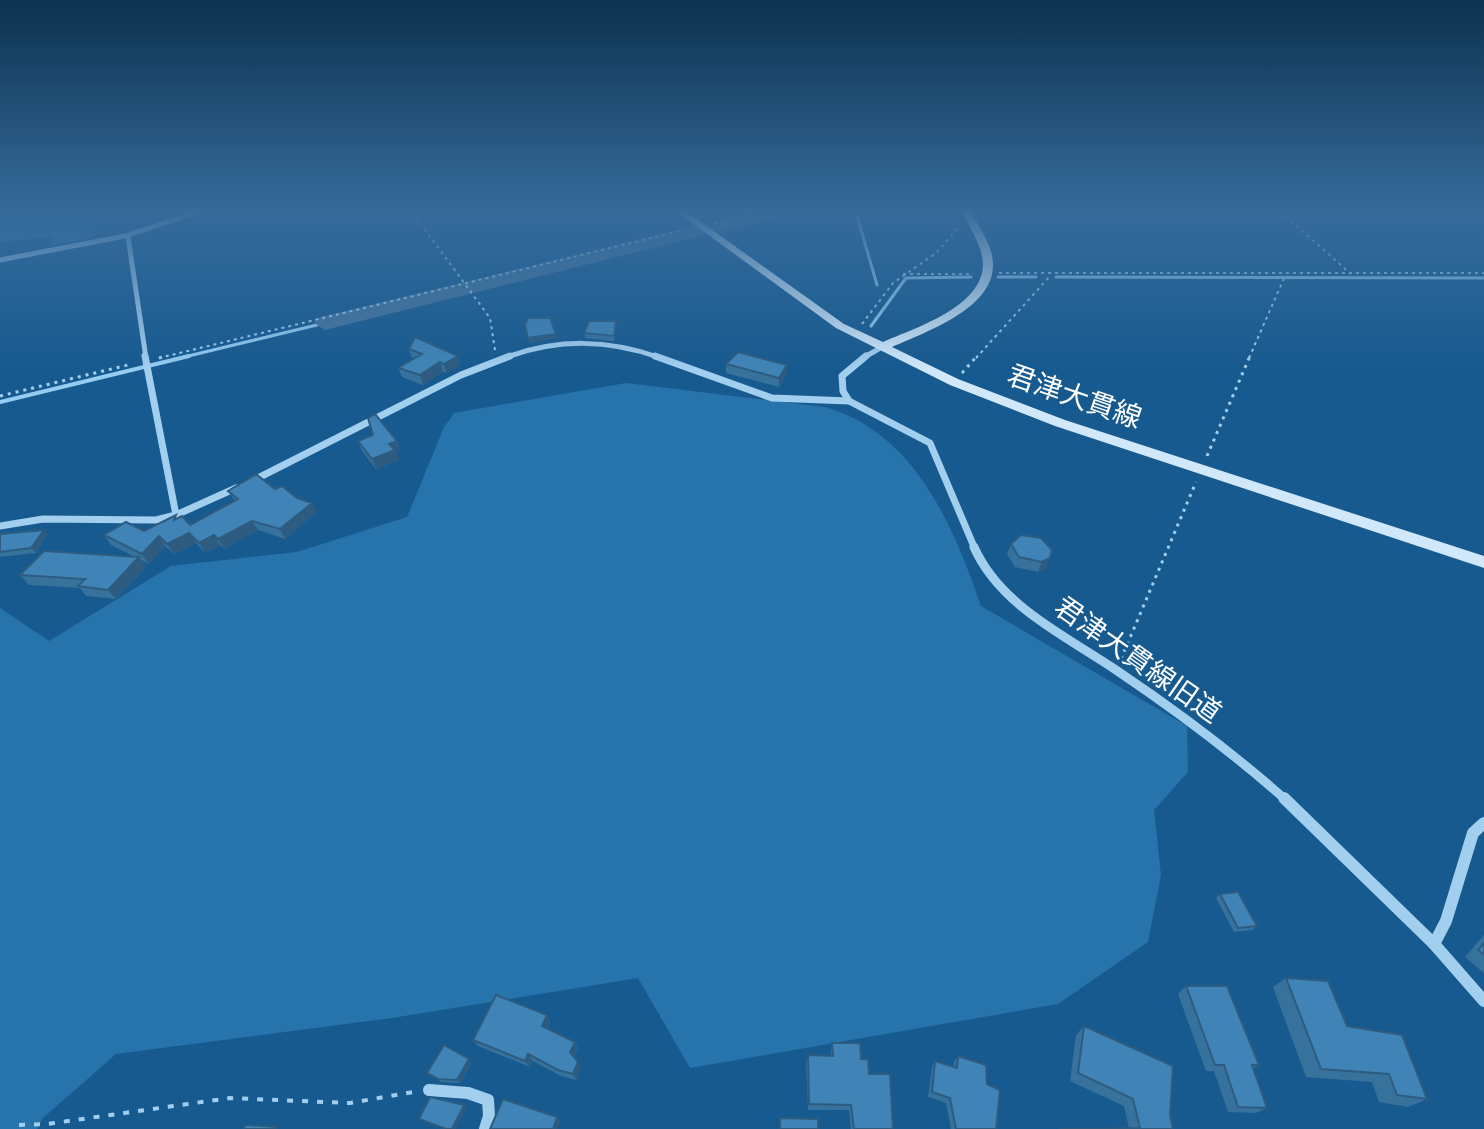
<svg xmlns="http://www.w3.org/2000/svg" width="1484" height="1129" font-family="'Alegreya Sans','Noto Sans JP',sans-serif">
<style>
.green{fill:#2773ab}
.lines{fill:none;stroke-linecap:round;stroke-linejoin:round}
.stream-far1{stroke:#96ccf2;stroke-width:3}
.stream{stroke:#96ccf2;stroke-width:4}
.river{fill:#45759b;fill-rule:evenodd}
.path-far2{stroke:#a3cfef;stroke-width:2;stroke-dasharray:3 4;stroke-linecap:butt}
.path-far1{stroke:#a3cfef;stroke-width:3;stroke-dasharray:3 5;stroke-linecap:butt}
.path{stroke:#a3cfef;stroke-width:4;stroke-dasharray:6 9;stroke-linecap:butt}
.street-far3{stroke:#a3cfef;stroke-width:5}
.street-far2{stroke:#a3cfef;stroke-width:7}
.street-far1{stroke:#a3cfef;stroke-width:9}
.street{stroke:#a3cfef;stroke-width:12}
.secondary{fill:#d1e8fb;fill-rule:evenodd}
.wall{fill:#37729d}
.shaded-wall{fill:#2d5c80}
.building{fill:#4084b7;stroke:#2d5c80;stroke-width:2}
.labels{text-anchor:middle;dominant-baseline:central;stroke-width:6;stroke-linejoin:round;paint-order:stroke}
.street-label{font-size:28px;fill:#fff;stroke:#175a8f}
</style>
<rect width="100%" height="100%" fill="#175a8f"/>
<g class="green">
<path d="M0,212h101v1l-6,24 -42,8v-8l-53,5z"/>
<path d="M626,383l199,24c90,26 128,118 156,199l206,120 1,46 -34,38 7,65 -13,67 -90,62 -368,64 -52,-90 -246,40 -276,36 -73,64 -6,11h-37v-521l49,33 122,-75 126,-14 110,-35 37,-90 10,-14z"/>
</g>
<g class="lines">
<g class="stream-far1">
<path d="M856,212l21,73"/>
<path d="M998,277h38"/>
<path d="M1056,277l428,1"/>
<path d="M871,326l35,-48 65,-1"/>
<path d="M180,358l145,-35"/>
</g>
<path class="stream" d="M0,402l189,-46"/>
<g class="river">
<path d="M754,212h33l-3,4 -69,17 -9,-6 2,-4z"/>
<path d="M698,225l7,2 2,4 -2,4 -380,95 -11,-7 3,-5z"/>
</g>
<g class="path-far2">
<path d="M412,212l78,106 5,32"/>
<path d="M1281,212l70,62"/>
<path d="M715,223l44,-11"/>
<path d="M999,273h485"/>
<path d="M903,274h68"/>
<path d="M862,324l31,-41 43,-30 24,-27"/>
<path d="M159,358l525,-128"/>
<path d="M976,358l75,-83"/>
<path d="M1249,358l36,-82"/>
</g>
<g class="path-far1">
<path d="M159,358l8,-2"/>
<path d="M962,373l15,-17"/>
<path d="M0,396l132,-32"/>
<path d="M1207,456l43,-100"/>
<path d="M1121,659l75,-177"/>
</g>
<path class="path" d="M19,1125l28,-1 183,-26 120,5 63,-11"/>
<g class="street-far3">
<path d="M128,237l18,121"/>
<path d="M0,260l125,-24 73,-24"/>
<path d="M504,358c54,-20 104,-19 157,0"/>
<path d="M863,358l19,-11"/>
</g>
<g class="street-far2">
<path d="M145,356l31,159"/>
<path d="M655,356l117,42 77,3"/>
<path d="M866,356l-24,20 1,15 6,10 81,42 45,106"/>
<path d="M252,481l209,-106 49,-19"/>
<path d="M0,526l43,-7 113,1 20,-5 60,-27"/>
</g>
<path class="street-far1" d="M974,547c26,59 92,89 142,123 58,39 117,83 170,130"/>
<g class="street">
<path d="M1284,798l150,146 50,57"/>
<path d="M1434,944l12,-23 27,-88 11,-10"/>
<path d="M429,1090l39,3 20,7 1,16 -4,13"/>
</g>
<path class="secondary" d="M677,212h10l157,112 39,18c32,-14 99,-35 100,-77 0,-18 -13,-37 -21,-53h9c8,15 22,34 22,52 1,45 -68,68 -101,83l66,32 107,41 419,136v12l-429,-142 -105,-41 -114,-57z"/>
</g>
<g class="wall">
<path d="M616,325l-2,16 -29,-3 -1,-5z"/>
<path d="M409,349l49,7 3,9 -15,8 -3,-1 -20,13 -21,-8 -4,-9 16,-9 -2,-1z"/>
<path d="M726,364l61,1v9l-8,13 -53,-14z"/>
<path d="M358,441h39l3,9 -4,2 3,8 -23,9 -14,-18z"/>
<path d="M275,489l22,9 20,14 -32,27 -27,-9 -34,19 -4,-4 -15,8 -9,-10 -22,11 -9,-8 -16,18 -8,-4 5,7 -30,32 -30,-3 -6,-8 -51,-3 -9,-10 115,-18 -24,-12 -7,-10 40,-4 34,-13 12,7 45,-24 -7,-10z"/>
<path d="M0,534h48l-12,19 -36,4z"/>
<path d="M1021,535l26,33 -9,4 -23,-5 -8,-13 4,-10z"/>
<path d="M1220,894l37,32 -5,4 -18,2 -18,-34z"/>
<path d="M1484,935v38l-19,-16z"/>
<path d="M1286,978l61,48 80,73 -19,8 -29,-5 -7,-20 -66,-5 -33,-90z"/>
<path d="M1186,986l73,79 -6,3 14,40 -11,5 -28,-1 -14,-41h-8l-28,-77z"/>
<path d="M547,1015l3,7 -3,7 28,13 3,6 -4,9 7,11 -5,12 -15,-4 -28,-15 -3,6 -52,-21 -5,-6z"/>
<path d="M1084,1026l86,89 3,14 -44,-1 -5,-22 -54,-25 6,-46z"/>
<path d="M832,1043l29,16 32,70h-42l-2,-19h-41l-2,-48 2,-7 23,1v-7z"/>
<path d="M958,1056l29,28 9,45h-45l-5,-26 -18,-6 4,-30 3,-6 18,6 1,-5z"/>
<path d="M472,1062l-12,21 -19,-1 -14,-9z"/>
</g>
<g class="shaded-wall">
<path d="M556,334v4l-27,5 -1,-5z"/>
<path d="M458,356l3,9 -15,8 -2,-9z"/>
<path d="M440,362l3,10 -20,13 -3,-10z"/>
<path d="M787,365v9l-8,13v-9z"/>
<path d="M397,441l3,9 -4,2 3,8 -23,9 -4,-10 17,-15z"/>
<path d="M312,503l5,9 -32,27 -5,-10z"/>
<path d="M252,521l6,9 -34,19 -6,-10z"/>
<path d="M44,530l4,4 -12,19 -5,-5z"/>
<path d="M189,533l7,10 -22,11 -7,-10z"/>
<path d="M214,535l6,10 -15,8 -6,-10z"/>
<path d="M159,536l6,10 -16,18 -7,-10z"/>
<path d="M139,557l7,10 -30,32 -8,-9z"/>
<path d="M1050,558l-3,10 -9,4 4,-10z"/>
<path d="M547,1015l3,7 -5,10 -3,-6z"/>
<path d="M575,1042l3,6 -5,10 -3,-6z"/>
<path d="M528,1054l5,7 -3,6 -5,-6z"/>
<path d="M469,1059l3,3 -12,21 -3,-3z"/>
<path d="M578,1062l3,6 -5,12 -3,-6z"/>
<path d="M464,1105l2,2 -10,22h-4z"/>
<path d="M557,1117l3,4 -2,8h-5z"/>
</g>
<g class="building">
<path d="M528,318h22l6,16 -28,4 -3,-13z"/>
<path d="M589,321h27l-2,15 -30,-3z"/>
<path d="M415,337l43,19 -14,8 -4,-2 -20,13 -22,-7 24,-14 -13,-5z"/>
<path d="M738,352l49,13 -8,13 -53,-14z"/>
<path d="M375,414l22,27 -8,3 6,6 -23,9 -14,-18 15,-6 -5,-17z"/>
<path d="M256,474l19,15 7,-3 15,12 15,5 -32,26 -28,-8 -34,18 -4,-4 -15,8 -10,-10 -22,11 -8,-8 -17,18 -38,-19 22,-13 18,9 32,-16 -2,5 8,-4 8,9 48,-26 -10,-8z"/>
<path d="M44,530l-13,18 -31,4v-18z"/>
<path d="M1021,535l20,3 11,12 -2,8 -8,4 -23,-5 -8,-13z"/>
<path d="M44,551l95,6 -31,33 -30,-4 7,-7 -65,-4z"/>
<path d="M1238,892l19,34 -19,2 -18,-34z"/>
<path d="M1484,943v12l-6,-5z"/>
<path d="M1286,978l42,3 19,45 55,9 25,64 -30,-4 -8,-21 -68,-5z"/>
<path d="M1186,986h41l32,79h-7l15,43 -29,-1 -14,-42h-9z"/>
<path d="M496,995l51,20 -5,11 33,16 -5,10 8,10 -5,12 -15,-4 -30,-16 -3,7 -52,-21z"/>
<path d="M1084,1026l89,40 -3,49 3,14h-114l81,-1 -7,-29 -55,-26z"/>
<path d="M832,1043h28l1,16h7l1,15h21l3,55h-39l-3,-24 -42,-1 -1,-49 25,1z"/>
<path d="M444,1045l25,14 -12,21 -19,-1 -11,-6z"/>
<path d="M958,1056l28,9 1,19 13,6 -4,39h-40l-6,-31 -18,-6 3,-31 22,7z"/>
<path d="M430,1097l34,8 -12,24h-6l-27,-10z"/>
<path d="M503,1099l54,18 -4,12h-63z"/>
<path d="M780,1118l38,1v10h-38z"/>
<path d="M245,1125l31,2v2h-32z"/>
</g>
<linearGradient id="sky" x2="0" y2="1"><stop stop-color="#0d324f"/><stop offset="0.57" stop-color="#366b9b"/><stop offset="1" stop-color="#366b9b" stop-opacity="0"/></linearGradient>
<rect width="1484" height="370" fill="url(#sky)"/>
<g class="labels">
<g class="street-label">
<text transform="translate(1074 398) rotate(19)">君津大貫線</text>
<text transform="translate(1137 661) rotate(35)">君津大貫線旧道</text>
</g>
</g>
</svg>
